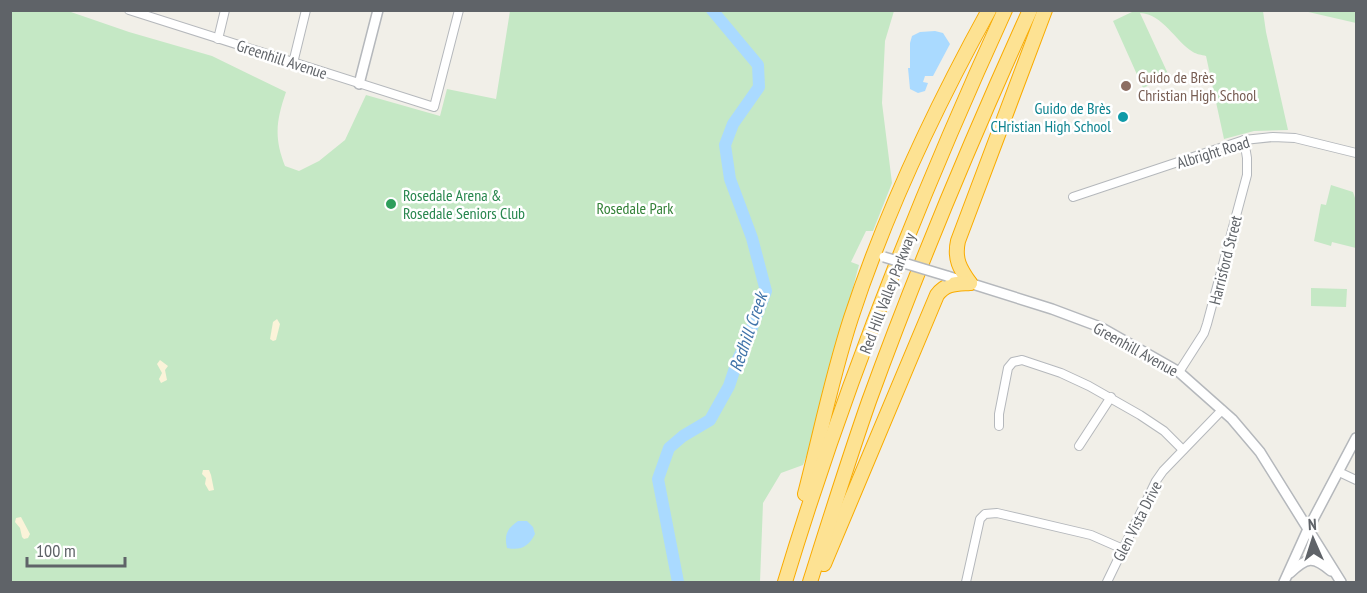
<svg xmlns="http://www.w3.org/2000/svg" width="1367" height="593" font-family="'PT Sans Narrow',sans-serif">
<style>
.green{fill:#c5e8c5}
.sand{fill:#fbf3d9}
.water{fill:#aadaff}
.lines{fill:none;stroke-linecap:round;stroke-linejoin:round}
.river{stroke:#aadaff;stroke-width:12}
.minor-casing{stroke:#b5b8bc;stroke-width:10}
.tertiary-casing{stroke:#b5b8bc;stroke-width:12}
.motorway-casing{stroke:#f9ab00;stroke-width:16}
.minor{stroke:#fff;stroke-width:8}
.tertiary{stroke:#fff;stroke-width:9}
.motorway{stroke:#fde293;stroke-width:14}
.tertiary-bridge-casing{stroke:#b5b8bc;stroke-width:12;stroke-linecap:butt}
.tertiary-bridge{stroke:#fff;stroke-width:9}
.education-dot{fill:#8d6e63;stroke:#fff;stroke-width:2}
.culture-dot{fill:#0f9aa8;stroke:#fff;stroke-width:2}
.leisure-dot{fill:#2e9e5b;stroke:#fff;stroke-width:2}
.labels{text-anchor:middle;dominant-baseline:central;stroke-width:5;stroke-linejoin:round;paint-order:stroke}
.street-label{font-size:16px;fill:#5f6368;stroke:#fff}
.education-label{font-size:16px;fill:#785e54;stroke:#fff;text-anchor:start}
.culture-label{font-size:16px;fill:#0d838f;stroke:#fff;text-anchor:end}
.leisure-label{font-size:16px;fill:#27864d;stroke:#fff;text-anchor:start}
.park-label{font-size:16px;fill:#348238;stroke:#fff}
.water-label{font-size:18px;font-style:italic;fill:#4174aa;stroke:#fff}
</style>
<rect width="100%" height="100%" fill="#f1efe8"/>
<g class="green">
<path d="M10,11h58l61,21 83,24 74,36c-10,29 -12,46 -1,74l14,5 20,-10 26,-21 21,-45 74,21 7,-27 49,10 14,-88h384l-9,30 -3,62 10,80 -19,48h-7l-15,31 8,3 -46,173 -10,27 -22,8 -18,30 -3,79h-749z"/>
<path d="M1109,11h154l3,21 22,98 -34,1 -30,8 -18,-83c-4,-1 -10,-2 -13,-4 -18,-11 -30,-38 -53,-39l29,63 -26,12 -30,-67 19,-9z"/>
<path d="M1304,11h52v12z"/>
<path d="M1331,185l22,7 3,9v47l-24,-6 -1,4 -17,-5 7,-37 5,1z"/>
<path d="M1311,288l36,1 -1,18 -35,-1z"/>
</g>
<g class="sand">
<path d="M277,319l3,5 -4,16 -3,1 -3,-2 3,-17z"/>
<path d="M160,360l8,6 -3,4 2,10 -6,3 -2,-4 3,-6 -5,-9z"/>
<path d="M203,470h6l2,5 3,15 -5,1 -4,-7 1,-6 -4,-4z"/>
<path d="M21,517l9,17 -2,4 -4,1 -2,-2 -2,-9 -5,-6 1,-4z"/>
</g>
<g class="water">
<path d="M935,31l8,2 7,11 -17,32h-8l-2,6 5,1 -3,8 -7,2 -8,-4 -2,-21h2v-25l2,-7 8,-4z"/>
<path d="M518,521h9l6,6 2,7c-6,12 -14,17 -28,14 -3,-14 0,-19 11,-27z"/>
</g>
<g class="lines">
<path class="river" d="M678,582l-20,-103 11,-31 14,-12 27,-16 19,-34 9,-27 10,-21 18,-47 -14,-53 -22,-59 -5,-34 8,-21 26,-37 -1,-22 -46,-55"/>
<g class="minor-casing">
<g id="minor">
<path d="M129,10l305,97 25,-97"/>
<path d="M218,39l7,-29"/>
<path d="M293,63l13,-53"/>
<path d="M1073,197l171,-57 29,-3 22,1 61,15"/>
<path d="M1179,372l25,-39 3,-9 40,-149v-17l-3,-18"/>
<path d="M999,426v-12l9,-46 5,-6 9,-2 39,13 28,13 51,29 24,16 19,19"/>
<path d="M1079,446l32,-49"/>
<path d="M1339,472l17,8"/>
<path d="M966,582l14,-63 5,-5 12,-1 94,22 32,14"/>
<path d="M1107,582l49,-101 7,-10 59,-61"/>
</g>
</g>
<g class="tertiary-casing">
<g id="tertiary">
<path d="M359,84l19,-74"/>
<path d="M947,276l105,33 48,18 79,45 53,47 28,33 81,130"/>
<path d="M1290,573c17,-16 23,-17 41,-2"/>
<path d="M1284,582l24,-53 48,-91"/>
</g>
</g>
<g class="motorway-casing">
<g id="motorway">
<path d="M970,283c-10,-14 -16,-24 -12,-42l87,-231"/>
<path d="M805,494c15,-58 27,-118 46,-176 35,-107 84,-210 138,-308"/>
<path d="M824,564l113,-269c9,-12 19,-11 33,-12"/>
<path d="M785,582c59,-195 135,-386 220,-572"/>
<path d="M810,582c19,-60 38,-121 59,-181 48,-132 103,-263 161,-391"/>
</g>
</g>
<use href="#minor" class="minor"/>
<use href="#tertiary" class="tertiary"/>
<use href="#motorway" class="motorway"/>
<g class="tertiary-bridge-casing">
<path id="tertiary-bridge" d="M884,257l63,19"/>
</g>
<use href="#tertiary-bridge" class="tertiary-bridge"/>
</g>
<circle class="education-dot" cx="1126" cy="86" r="6"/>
<circle class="culture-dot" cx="1123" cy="117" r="6"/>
<circle class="leisure-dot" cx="391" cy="204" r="6"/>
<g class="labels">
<g class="street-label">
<text transform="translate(282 59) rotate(18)">Greenhill Avenue</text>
<text transform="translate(1213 152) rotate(-17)">Albright Road</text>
<text transform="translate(1225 260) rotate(-76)">Harrisford Street</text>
<text transform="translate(887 293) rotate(-69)">Red Hill Valley Parkway</text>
<text transform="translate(1136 349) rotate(29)">Greenhill Avenue</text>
<text transform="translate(1137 521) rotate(-63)">Glen Vista Drive</text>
</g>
<g class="education-label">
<text x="1138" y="77">Guido de Brès<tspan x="1138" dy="18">Christian High School</tspan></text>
</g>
<g class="culture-label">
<text x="1111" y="108">Guido de Brès<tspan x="1111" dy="18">CHristian High School</tspan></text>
</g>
<g class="leisure-label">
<text x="403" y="195">Rosedale Arena &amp;<tspan x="403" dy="18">Rosedale Seniors Club</tspan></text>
</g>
<g class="park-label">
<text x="635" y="208">Rosedale Park</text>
</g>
<g class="water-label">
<text transform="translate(748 332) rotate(-71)">Redhill Creek</text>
</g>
</g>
<rect width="1367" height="593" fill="none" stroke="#5f6368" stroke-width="24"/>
<g transform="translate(1313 539) rotate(357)" stroke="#ffffff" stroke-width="4.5" paint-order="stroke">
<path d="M0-4.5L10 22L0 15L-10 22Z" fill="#5f6368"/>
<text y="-9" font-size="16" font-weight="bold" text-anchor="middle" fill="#5f6368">N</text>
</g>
<path d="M27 557v9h98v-9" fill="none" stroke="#5f6368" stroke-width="3"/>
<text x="36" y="557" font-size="18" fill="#5f6368" stroke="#ffffff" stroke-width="4.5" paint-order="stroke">100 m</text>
</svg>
